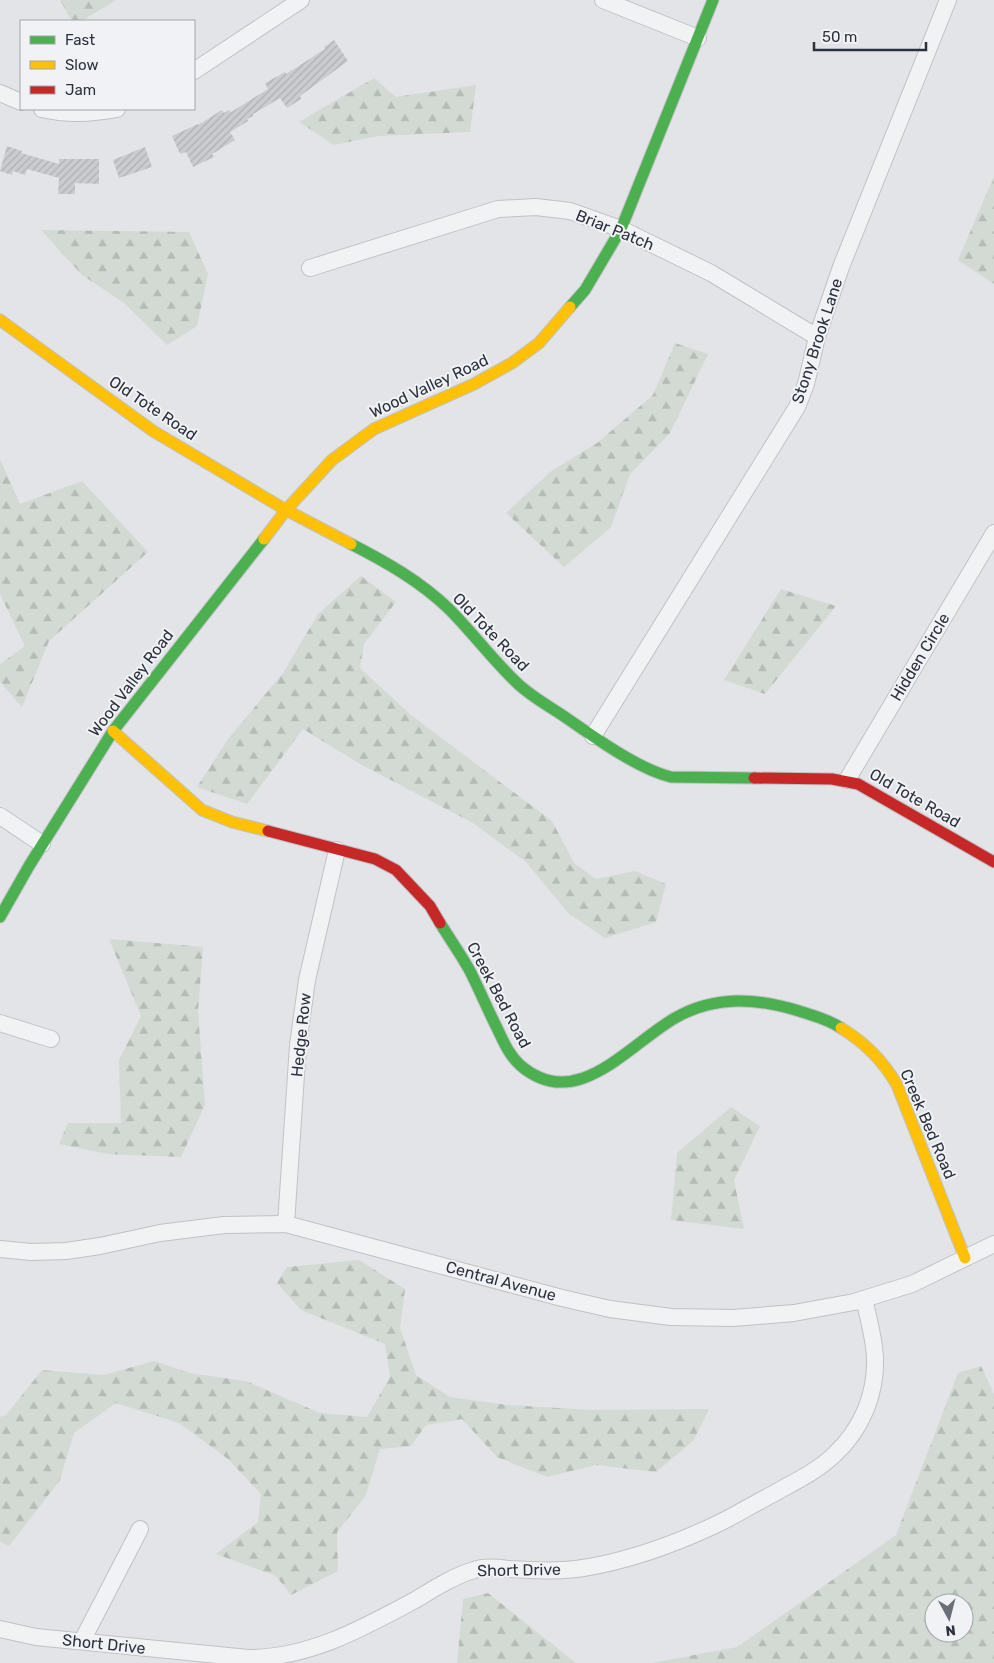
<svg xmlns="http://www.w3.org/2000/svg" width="994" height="1663" font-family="Rubik,sans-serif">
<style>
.forest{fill:url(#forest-firs);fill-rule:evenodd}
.building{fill:url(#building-hatch)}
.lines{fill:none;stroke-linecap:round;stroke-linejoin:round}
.street-casing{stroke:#c0c2c5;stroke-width:18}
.fast-casing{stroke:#c0c2c5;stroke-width:13}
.slow-casing{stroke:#c0c2c5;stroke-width:13}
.jam-casing{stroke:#c0c2c5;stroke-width:13}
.street{stroke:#f1f2f3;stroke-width:16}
.fast{stroke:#4caf50;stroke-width:11}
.slow{stroke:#ffc107;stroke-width:11}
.jam{stroke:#c62828;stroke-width:11}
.labels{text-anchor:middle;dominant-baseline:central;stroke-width:4;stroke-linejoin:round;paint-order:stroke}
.street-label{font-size:16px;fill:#2b323d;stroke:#f0f2f5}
</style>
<defs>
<pattern id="forest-firs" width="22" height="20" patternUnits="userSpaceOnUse" patternTransform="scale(1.25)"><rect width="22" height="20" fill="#d3dad3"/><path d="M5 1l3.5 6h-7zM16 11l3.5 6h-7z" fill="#b5bcb6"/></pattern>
<pattern id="building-hatch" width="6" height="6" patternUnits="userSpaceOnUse" patternTransform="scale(1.25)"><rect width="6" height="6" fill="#cacccf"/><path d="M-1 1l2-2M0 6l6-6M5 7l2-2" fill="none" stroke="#aeb0b3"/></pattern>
</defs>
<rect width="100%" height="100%" fill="#e2e4e7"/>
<g class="forest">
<path d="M60,0h57l-36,21h-9z"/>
<path d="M374,78l22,19 80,-12 -6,47 -92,4 -44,9 -35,-23z"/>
<path d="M994,176v108l-36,-24z"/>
<path d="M41,230l148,2 19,42 -11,52 -30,19 -43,-42 -42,-28z"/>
<path d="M675,343l33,11 -38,79 -40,41 -19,53 -47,40 -58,-54 44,-41 47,-29 56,-48z"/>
<path d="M0,459l20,45 62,-23 66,71 -99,89 -27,66 -22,-25v-18l25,-18 -25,-52z"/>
<path d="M361,576l35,26 -32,42 -4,24 51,47 141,106 22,42 22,16 39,-8 31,13 -10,38 -51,16 -37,-25 -42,-51 -53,-39 -113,-59 -57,-35 -56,75 -50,-17 31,-48 55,-66 35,-59z"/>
<path d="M781,589l55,17 -71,88 -41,-14z"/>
<path d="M109,939l94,8 -5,65 7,93 -24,52 -74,-3 -48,-10 9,-21h53l-2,-63 22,-44z"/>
<path d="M731,1107l29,19 -26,54 10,49 -73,-9 6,-67z"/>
<path d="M359,1260l46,29 -5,39 16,47 34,22 58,8 85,5 116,-1 -16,32 -37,31 -60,-7 -49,12 -50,-20 -35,-38 -36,6 -15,21 -31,3 -15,48 -28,35 1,39 -47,24 -15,-19 -60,-22 42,-32 3,-28 -33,-35 -49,-36 -63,-20 -42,30 -14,47 -51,66 -9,-4v-125l6,-2 36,-45 61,5 51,-14 35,12 57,8 74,32 47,4 23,-40 -5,-33 -84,-34 -24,-27 10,-16z"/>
<path d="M981,1366l13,28v269h-342l85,-16 159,-112 62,-162zM934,1603h30v30h-30z"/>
<path d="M488,1593l88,70h-119l6,-64z"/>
</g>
<g class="building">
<path d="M334,40l14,21 -48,35 1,3 -14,9 -7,-10 -27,16v2l-6,3 1,2 -18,11 5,8 -23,14 2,3 -21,10 -7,-15 -6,2 -8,-18 26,-12v1l24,-15 2,3 5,-3 2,2 37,-23 -3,-6 20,-11 1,2 39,-25 -1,-2z"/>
<path d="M7,146l15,5 -1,2 38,11v-5h40v25l-24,-1v11h-17l1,-16 -32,-9 -2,6 -12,-4 -1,4 -12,-4z"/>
<path d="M145,147l7,20 -33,11 -6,-18z"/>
</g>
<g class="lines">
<g class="street-casing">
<g id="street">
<path d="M603,0l95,38"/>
<path d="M194,71l107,-71"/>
<path d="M0,93l21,9"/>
<path d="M42,109c25,6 49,5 75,0"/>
<path d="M310,268l188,-59 38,-2 34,4 51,18 90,44 106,64"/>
<path d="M593,736l204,-329 9,-23 11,-47 24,-70 107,-267"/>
<path d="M847,780l147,-247"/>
<path d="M0,816l42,28"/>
<path d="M0,1023l51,16"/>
<path d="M286,1224l12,-179 9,-65 30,-130"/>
<path d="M0,1249l31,3 35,-1 34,-5 60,-13 64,-8 62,-1 276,74 48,11 61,8 62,1 61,-5 60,-11 58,-18 82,-40"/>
<path d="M0,1629l36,8 212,21c62,0 115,-30 169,-59 18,-11 37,-23 57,-29 11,-4 25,-2 36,-1 24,1 49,3 73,-1 44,-7 89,-23 130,-42 20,-9 40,-22 60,-32 21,-12 43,-22 61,-39 13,-12 25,-29 32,-46 16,-41 8,-69 -2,-110"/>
<path d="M82,1641l58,-112"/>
</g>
</g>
<g class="fast-casing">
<g id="fast">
<path d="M570,307l15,-17 36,-61 92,-229"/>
<path d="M351,544c35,18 69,37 98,65 23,23 43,50 67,73 14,14 33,24 49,35 29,20 73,52 106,60l83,1"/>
<path d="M0,917l29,-51 84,-135 151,-192"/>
<path d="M440,923c10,16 21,32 30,48 9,18 17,37 26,55 7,14 12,28 24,39 56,49 108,-20 155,-47 40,-23 82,-20 124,-7 15,5 29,8 42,17"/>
</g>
</g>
<g class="slow-casing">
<g id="slow">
<path d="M0,320l153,111 133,79 65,34"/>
<path d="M264,539l22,-29 46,-50 42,-31 100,-45 38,-21 27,-20 31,-36"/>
<path d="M113,731l89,79 30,12 36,9"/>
<path d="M841,1028c23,14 43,34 56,57l68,173"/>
</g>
</g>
<g class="jam-casing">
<g id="jam">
<path d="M754,778l78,1 26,5 136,78"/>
<path d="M268,831l107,28 21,11 34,36 10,17"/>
</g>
</g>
<use href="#street" class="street"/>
<use href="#fast" class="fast"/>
<use href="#slow" class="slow"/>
<use href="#jam" class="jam"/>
</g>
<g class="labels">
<g class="street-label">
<text transform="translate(615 230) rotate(22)">Briar Patch</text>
<text transform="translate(817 341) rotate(-72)">Stony Brook Lane</text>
<text transform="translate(429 386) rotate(-25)">Wood Valley Road</text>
<text transform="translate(153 408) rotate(34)">Old Tote Road</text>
<text transform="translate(491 632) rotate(46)">Old Tote Road</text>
<text transform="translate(920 657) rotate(-59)">Hidden Circle</text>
<text transform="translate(131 683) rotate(-53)">Wood Valley Road</text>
<text transform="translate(915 798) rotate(30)">Old Tote Road</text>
<text transform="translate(499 995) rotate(62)">Creek Bed Road</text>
<text transform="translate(301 1035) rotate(-84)">Hedge Row</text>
<text transform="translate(928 1124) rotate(67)">Creek Bed Road</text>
<text transform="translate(501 1281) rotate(15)">Central Avenue</text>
<text transform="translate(519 1570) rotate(-1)">Short Drive</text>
<text transform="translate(104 1644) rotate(6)">Short Drive</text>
</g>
</g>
<rect x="20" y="20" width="175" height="90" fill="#f0f2f5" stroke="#a1a5ab"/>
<rect x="30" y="36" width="25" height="8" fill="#4caf50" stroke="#a1a5ab"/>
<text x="65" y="45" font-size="15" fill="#2b323d">Fast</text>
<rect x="30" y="61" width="25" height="8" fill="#ffc107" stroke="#a1a5ab"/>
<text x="65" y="70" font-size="15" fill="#2b323d">Slow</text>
<rect x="30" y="86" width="25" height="8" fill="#c62828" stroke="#a1a5ab"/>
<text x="65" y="95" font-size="15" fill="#2b323d">Jam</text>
<g transform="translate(949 1618) rotate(173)"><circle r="24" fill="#f0f2f5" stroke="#a1a5ab"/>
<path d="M0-4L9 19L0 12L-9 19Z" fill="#6b7078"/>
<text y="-8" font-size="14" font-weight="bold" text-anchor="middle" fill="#2b323d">N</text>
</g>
<path d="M814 42v8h112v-8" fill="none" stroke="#2b323d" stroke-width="2.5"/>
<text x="822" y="42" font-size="15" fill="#2b323d" stroke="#f0f2f5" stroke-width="4" paint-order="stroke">50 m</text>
</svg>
